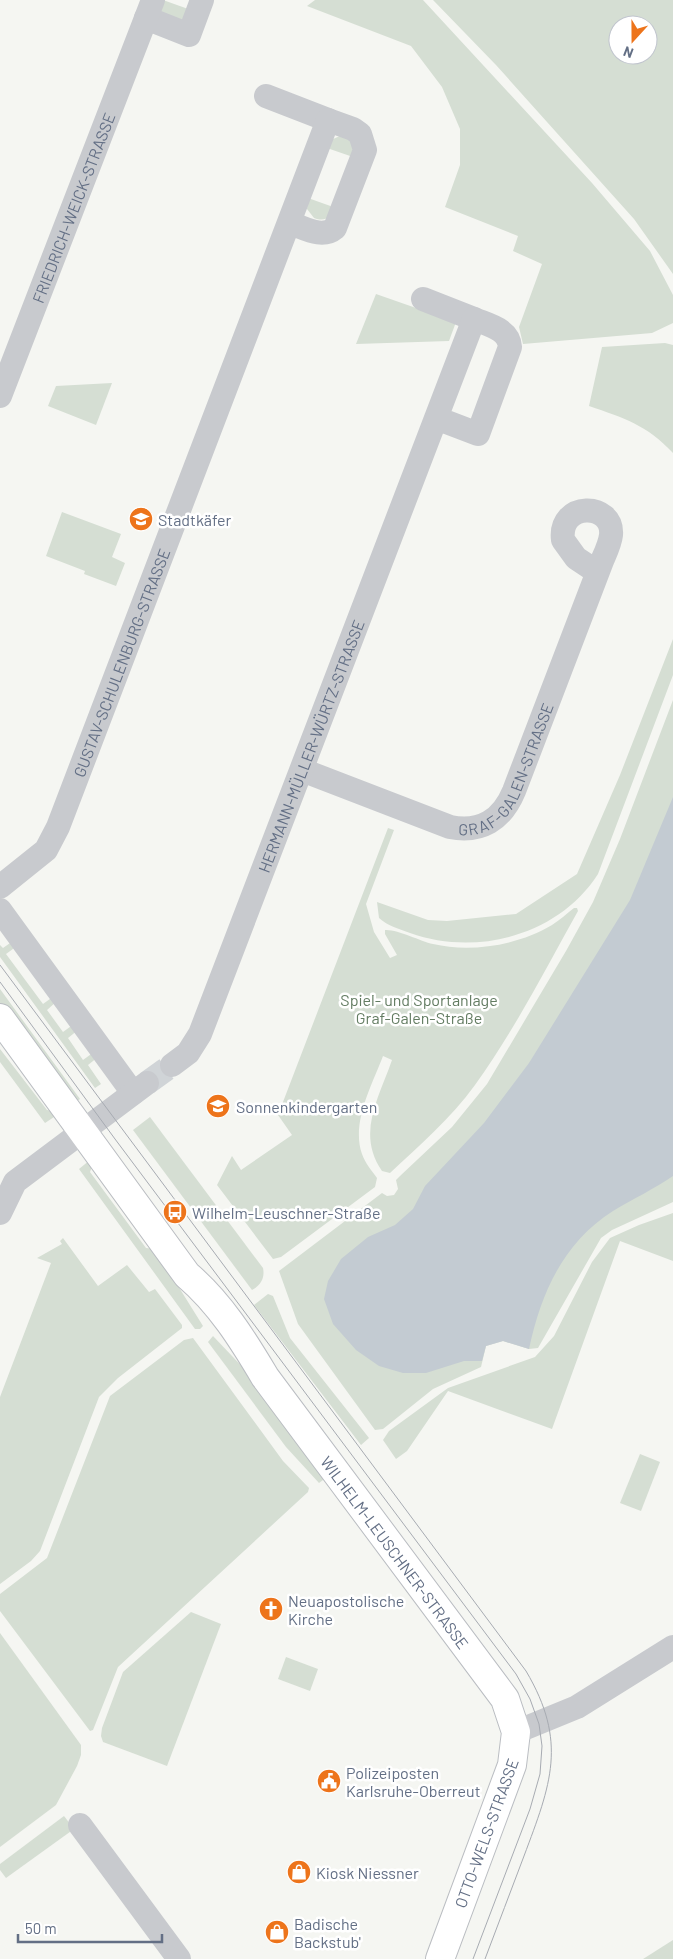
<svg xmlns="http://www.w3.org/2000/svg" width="673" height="1959" font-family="Barlow,sans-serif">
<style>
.green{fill:#d5ded3;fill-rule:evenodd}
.water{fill:#c3cbd2}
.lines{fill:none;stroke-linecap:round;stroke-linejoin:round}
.street-tunnel{stroke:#d0d4d7;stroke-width:24;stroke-dasharray:24 12;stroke-linecap:butt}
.secondary-casing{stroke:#babdc2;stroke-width:30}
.street{stroke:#c8cace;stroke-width:24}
.secondary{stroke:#fff;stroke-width:28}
.tram{stroke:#a7abb2;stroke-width:1}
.labels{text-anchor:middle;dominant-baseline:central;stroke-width:5;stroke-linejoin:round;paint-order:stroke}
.street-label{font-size:16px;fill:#636f85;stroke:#fff}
.poi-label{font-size:16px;fill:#636f85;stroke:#fff;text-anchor:start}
.park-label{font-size:16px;fill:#637c62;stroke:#fff}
</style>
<rect width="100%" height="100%" fill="#f5f6f2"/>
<g class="green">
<path d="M163,0l28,10c-3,8 -10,11 -18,11l-12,-10z"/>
<path d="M315,0h108l169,183 58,68 23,44v28l-21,10 -129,11 -4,-17 23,-63 -29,-13 5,-15 -73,-29 15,-42v-36l-18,-42 -31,-41 -104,-40z"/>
<path d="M433,0h240v274l-39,-55 -138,-154zM618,25h30v30h-30z"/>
<path d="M342,135l11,6v16l-26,-9 4,-8z"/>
<path d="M308,198l28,10c-6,10 -11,14 -22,10l-7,-9z"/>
<path d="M376,294l80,28 -7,19 -93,3z"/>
<path d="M665,343l8,2v108c-26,-28 -49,-35 -84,-47l13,-59z"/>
<path d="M112,383l-16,42 -48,-19 8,-20z"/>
<path d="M62,512l59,22 -9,23 13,6 -9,23 -32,-12 1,-3 -39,-15z"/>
<path d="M673,639v36l-75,199c-39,61 -121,83 -188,59 -11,-4 -22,-7 -31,-15l-2,-16 51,18 19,1 69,-7 61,-40 43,-99z"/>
<path d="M673,700v502l-61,28 -11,8 -63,110 -9,1 -26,-8 -17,5 -5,21 -48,22 -50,40 -8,1 -77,-106 -19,-53 103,-78 5,3 7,-1 4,-6 -2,-9 4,-4 52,-49 35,-43 79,-133 27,-49 27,-63z"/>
<path d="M388,828l6,2 -28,74 8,28 16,26 7,-3 -12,-21v-4c12,-1 35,11 48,14 38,9 86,1 119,-19 8,-5 14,-11 22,-17h3l1,3c-33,59 -64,120 -103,174 -24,33 -56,61 -85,88l-8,-2c-26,-38 -3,-73 10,-111l-9,-4c-11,29 -32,67 -21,98 3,9 10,17 15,24l-2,9 -94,70 -8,2 -56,-74 15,-29 9,14 51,-35 -14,-20z"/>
<path d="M13,941l4,5 -11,8 37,50 11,-8 3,5 -10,9 16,22 11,-8 4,6 -10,8 15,22 11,-8 4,5 -10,8 13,19 -6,4 -95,-131v-12l3,3z"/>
<path d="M0,989l80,110 -6,4 -74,-100z"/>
<path d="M0,1049l47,61 6,1 4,4 -12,8 -45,-61z"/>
<path d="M150,1117l113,151c2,10 -2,17 -11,22l-119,-160z"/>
<path d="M90,1160l3,4 -3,8 56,76 9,1 48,77 -3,3h-5l-116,-160z"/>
<path d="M673,1213v48l-53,-20 -68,188 -104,-38 -41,60 -11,8 -13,-19 6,-9 59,-43 87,-31 19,-21 38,-74 18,-24 29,-13z"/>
<path d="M63,1238l35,48 29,-21 22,27 6,-3 27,36v3l-64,50 -19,19 -59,154 -9,10 -31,23v-187l51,-134 -14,-5 25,-14 -2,-3z"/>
<path d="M268,1294l5,2 17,42 79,100 -8,7 -107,-140z"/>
<path d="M213,1336l39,41 75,100 -8,6 -33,-36 -78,-105z"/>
<path d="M193,1338l90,123 26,27 -1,4 -190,175 -25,63 -3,1 -90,-120v-17l47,-36 63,-162 74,-56z"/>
<path d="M640,1454l20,8 -19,49 -21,-8z"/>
<path d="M191,1612l30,12 -54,142 -64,-24 -2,-6 1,-8 21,-56z"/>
<path d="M0,1633l81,112v10l-4,11 -21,39 -56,42z"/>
<path d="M286,1657l32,12 -8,22 -32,-12z"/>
<path d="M64,1816l10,13 -68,49 -6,-8v-6z"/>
<path d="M673,1940v19h-30z"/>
</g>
<path class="water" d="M673,797v379c-19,13 -40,23 -60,35 -50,32 -72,82 -84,138l-26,-8 -17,5 -4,15h-18l-38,12h-23l-24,-7 -23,-16 -23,-26 -9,-25 4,-18 13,-22 27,-22 27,-12 18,-16 12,-23 59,-63 45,-60 101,-163z"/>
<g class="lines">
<path class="street-tunnel" d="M147,1083l25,-18"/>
<g class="secondary-casing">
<g id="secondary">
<path id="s5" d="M0,1018l187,257c33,28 56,65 78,102l240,322 11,33 -4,33 -72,194"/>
</g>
</g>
<g class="street">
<path d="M146,18l43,17 13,-35"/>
<path d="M266,96l62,24"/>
<path d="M423,299l51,20"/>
<path id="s1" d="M0,396l153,-396"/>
<path id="s2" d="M302,770l148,57c31,6 52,-7 64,-36l88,-230c3,-7 8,-17 9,-26 3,-33 -53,-34 -48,5l13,18 21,14"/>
<path id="s3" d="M0,887l46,-37 12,-23 270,-707 25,9 7,5 5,16 -30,78c-13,11 -30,0 -45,-5"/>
<path d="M0,910l133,183"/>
<path id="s4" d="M172,1065l16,-12 12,-19 274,-715c14,6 35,10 36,28l-32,87 -42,-16"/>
<path d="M0,1213l15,-31 132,-99"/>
<path d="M516,1732l61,-25 96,-60"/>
<path d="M80,1825l99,134"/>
</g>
<use href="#secondary" class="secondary"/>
<g class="tram">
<path d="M0,965l526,706c42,71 25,113 -2,185 -13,34 -26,69 -39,103"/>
<path d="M0,982l115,157 401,535 14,25 9,25 3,22 -2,28 -10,35 -57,150"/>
</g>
</g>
<defs>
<g id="school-disc" transform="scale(1.25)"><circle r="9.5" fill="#ed741b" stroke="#fff"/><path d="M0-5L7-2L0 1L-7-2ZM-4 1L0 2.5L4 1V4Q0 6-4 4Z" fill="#fff"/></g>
<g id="bus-disc" transform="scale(1.25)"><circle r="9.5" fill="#ed741b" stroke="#fff"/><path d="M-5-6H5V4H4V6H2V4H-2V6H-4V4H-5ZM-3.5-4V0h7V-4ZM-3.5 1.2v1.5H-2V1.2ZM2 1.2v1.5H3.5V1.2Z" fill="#fff"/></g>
<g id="church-disc" transform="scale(1.25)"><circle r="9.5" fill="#ed741b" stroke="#fff"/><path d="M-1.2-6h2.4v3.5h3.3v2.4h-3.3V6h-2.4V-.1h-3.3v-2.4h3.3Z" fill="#fff"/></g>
<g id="civic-disc" transform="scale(1.25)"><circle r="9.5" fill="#ed741b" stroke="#fff"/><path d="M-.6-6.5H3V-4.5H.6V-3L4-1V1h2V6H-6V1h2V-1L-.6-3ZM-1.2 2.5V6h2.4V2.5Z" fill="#fff"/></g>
<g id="shop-disc" transform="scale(1.25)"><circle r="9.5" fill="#ed741b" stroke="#fff"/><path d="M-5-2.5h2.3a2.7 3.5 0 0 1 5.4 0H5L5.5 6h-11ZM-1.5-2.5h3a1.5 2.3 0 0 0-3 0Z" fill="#fff"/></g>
</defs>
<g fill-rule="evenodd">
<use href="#school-disc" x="141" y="519"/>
<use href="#school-disc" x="218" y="1106"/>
<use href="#bus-disc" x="175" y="1212"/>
<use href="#church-disc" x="271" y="1609"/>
<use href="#civic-disc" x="329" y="1781"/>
<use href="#shop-disc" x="299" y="1872"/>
<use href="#shop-disc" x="277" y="1932"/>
</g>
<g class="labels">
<g class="street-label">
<text stroke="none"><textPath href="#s1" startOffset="202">FRIEDRICH-WEICK-STRASSE</textPath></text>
<text stroke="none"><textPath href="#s3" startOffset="261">GUSTAV-SCHULENBURG-STRASSE</textPath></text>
<text stroke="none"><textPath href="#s4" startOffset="351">HERMANN-MÜLLER-WÜRTZ-STRASSE</textPath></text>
<text stroke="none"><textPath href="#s2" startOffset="250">GRAF-GALEN-STRASSE</textPath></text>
<text stroke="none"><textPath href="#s5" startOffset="665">WILHELM-LEUSCHNER-STRASSE</textPath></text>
<text transform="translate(486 1833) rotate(-70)">OTTO-WELS-STRASSE</text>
</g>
<g class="poi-label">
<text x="158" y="519">Stadtkäfer</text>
<text x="236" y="1106">Sonnenkindergarten</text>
<text x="192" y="1212">Wilhelm-Leuschner-Straße</text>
<text x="288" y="1600">Neuapostolische<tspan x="288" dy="18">Kirche</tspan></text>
<text x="346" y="1772">Polizeiposten<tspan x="346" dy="18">Karlsruhe-Oberreut</tspan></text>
<text x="316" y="1872">Kiosk Niessner</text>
<text x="294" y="1923">Badische<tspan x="294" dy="18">Backstub'</tspan></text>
</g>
<g class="park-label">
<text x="419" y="999">Spiel- und Sportanlage<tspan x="419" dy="18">Graf-Galen-Straße</tspan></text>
</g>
</g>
<g transform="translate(633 40) rotate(201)"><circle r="24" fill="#ffffff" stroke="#c1c5ce"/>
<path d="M0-4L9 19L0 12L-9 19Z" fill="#ed741b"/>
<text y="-8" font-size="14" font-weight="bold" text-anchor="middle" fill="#636f85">N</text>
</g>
<path d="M18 1934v8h144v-8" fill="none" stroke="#636f85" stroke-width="2.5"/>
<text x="25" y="1934" font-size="15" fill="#636f85" stroke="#ffffff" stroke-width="4" paint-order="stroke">50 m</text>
</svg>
